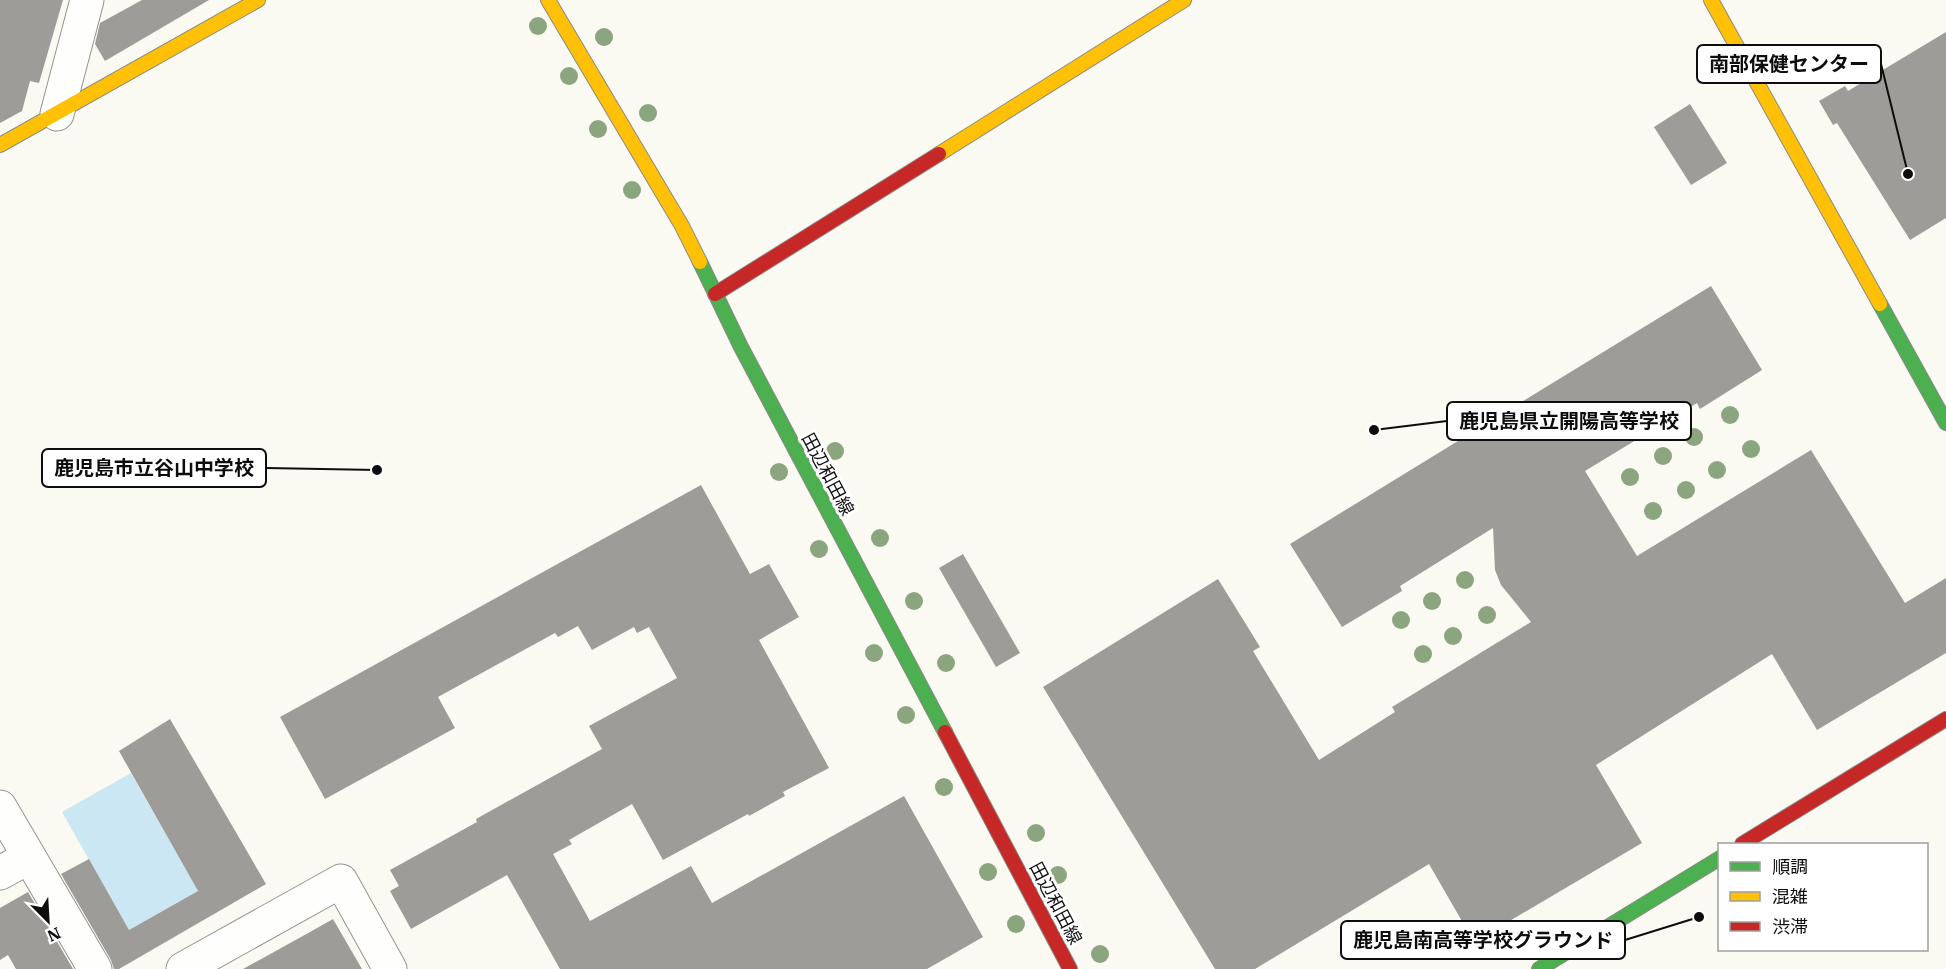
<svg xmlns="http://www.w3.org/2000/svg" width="1946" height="969" font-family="'IBM Plex Serif','Noto Sans JP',serif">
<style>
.water{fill:#cae7f3}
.building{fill:#9e9c98}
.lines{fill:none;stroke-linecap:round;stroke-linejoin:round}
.street-casing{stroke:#949390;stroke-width:35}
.fast-casing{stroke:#8a8a87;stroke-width:16}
.slow-casing{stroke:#8a8a87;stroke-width:16}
.jam-casing{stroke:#8a8a87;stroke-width:16}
.street{stroke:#fefefd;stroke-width:33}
.fast{stroke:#4caf50;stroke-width:14}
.slow{stroke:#ffc107;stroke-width:14}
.jam{stroke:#c62828;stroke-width:14}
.tree{fill:#8ba67e}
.labels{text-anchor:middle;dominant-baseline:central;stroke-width:6;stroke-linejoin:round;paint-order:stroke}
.street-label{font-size:18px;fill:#0d0d0d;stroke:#fff}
.leader{fill:none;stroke:#0d0d0d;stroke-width:2}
.callout-dot{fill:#0d0d0d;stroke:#fff;stroke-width:2}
.callout{fill:#fff;stroke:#0d0d0d;stroke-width:2}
.callout-label{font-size:20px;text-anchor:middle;font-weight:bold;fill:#0d0d0d}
</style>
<rect width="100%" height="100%" fill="#faf9f2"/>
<path class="water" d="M131,773l67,118 -69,39 -67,-118z"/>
<g class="building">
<path d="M0,0h63l-24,83 -9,-2 -8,30 -22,12z"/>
<path d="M142,0h67l-104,61 -10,-17 5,-21z"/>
<path d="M1946,32v186l-36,22 -73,-117 -4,2 -14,-24 26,-15 3,5z"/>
<path d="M1690,104l37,59 -36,22 -37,-58z"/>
<path d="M1711,286l51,84 -62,39 -3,-6 -112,68 52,85 174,-106 94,153 41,-25v75l-129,77 -45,-76 -176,111 46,78 -168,99 -45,-78 -174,105h-40l-172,-282 175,-108 42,68 -7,4 66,109 76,-48 -3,-5 139,-85 -30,-37 -6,-15 -2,-42 -93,58 2,5 -60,36 -52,-83z"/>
<path d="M701,485l49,89 19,-10 30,53 -40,23 70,128 -46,24 2,4 -36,20 -1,-2 -85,46 -31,-56 -63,36 3,4 -19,10 37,67 101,-55 21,37 192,-107 79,141 -56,32h-367l-53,-94 -96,54 -21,-38 9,-5 -9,-16 87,-48 -1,-3 126,-70 -13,-23 88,-48 -28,-51 -12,6 -3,-6 -42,23 -14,-24 -20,11 -3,-4 -117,64 17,31 -130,71 -45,-82z"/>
<path d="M963,554l57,99 -24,14 -57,-99z"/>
<path d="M170,719l96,165 -147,85h-5l-3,-9 -50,-86 28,-15 40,71 69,-39 -79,-140z"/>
<path d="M28,892l45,77h-57l-8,-14 -8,5v-52z"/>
<path d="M333,919l29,50h-119l67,-37z"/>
</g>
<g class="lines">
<g class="street-casing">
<g id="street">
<path d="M57,114l30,-114"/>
<path d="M0,807l95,162"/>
<path d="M0,873l29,-16"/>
<path d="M183,969l158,-88 49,88"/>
</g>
</g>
<g class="fast-casing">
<g id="fast">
<path d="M700,262l41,85 204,385"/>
<path d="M1880,304l66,119"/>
<path d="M1539,969l181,-111"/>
</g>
</g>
<g class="slow-casing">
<g id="slow">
<path d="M548,0l134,226 18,36"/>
<path d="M1711,0l169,304"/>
<path d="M0,145l258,-145"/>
<path d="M939,154l245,-154"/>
</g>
</g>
<g class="jam-casing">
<g id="jam">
<path d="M715,294l224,-140"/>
<path d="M945,732l125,237"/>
<path d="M1742,844l204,-125"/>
</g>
</g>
<use href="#street" class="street"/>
<use href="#fast" class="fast"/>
<use href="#slow" class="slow"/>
<use href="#jam" class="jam"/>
</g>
<g class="tree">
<circle cx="538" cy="26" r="9"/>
<circle cx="604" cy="37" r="9"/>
<circle cx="569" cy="76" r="9"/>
<circle cx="648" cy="113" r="9"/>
<circle cx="598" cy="129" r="9"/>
<circle cx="632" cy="190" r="9"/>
<circle cx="1730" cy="415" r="9"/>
<circle cx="1694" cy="437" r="9"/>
<circle cx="1751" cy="449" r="9"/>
<circle cx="835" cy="451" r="9"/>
<circle cx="1663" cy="456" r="9"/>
<circle cx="1717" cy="470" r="9"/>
<circle cx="779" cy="472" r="9"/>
<circle cx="1630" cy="477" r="9"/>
<circle cx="1686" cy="490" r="9"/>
<circle cx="1653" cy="511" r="9"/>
<circle cx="880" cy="538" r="9"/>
<circle cx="819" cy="549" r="9"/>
<circle cx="1465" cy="580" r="9"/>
<circle cx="914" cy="601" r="9"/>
<circle cx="1432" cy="601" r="9"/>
<circle cx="1487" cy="615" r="9"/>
<circle cx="1401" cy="620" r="9"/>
<circle cx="1453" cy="636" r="9"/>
<circle cx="874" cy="653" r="9"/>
<circle cx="1423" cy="654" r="9"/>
<circle cx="946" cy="663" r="9"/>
<circle cx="906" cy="715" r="9"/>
<circle cx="944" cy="787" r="9"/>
<circle cx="1036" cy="833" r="9"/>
<circle cx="988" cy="872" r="9"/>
<circle cx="1058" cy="875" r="9"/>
<circle cx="1016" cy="924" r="9"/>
<circle cx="1100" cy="954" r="9"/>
</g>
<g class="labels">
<g class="street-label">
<text transform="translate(828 474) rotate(62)">田辺和田線</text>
<text transform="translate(1056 903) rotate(62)">田辺和田線</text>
</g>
</g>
<path class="leader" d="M1908 174L1881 64M1374 430L1447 421M377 470L266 468M1699 917L1625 940"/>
<g class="callout-dot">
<circle cx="1908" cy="174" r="6"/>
<circle cx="1374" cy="430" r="6"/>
<circle cx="377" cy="470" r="6"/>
<circle cx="1699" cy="917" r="6"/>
</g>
<g class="callout">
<rect x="1697" y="45" width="184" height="38" rx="6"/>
<rect x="1447" y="402" width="244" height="38" rx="6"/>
<rect x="42" y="449" width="224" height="38" rx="6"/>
<rect x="1341" y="921" width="284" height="38" rx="6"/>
</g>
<g class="callout-label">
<text x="1789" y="71">南部保健センター</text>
<text x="1569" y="428">鹿児島県立開陽高等学校</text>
<text x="154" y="475">鹿児島市立谷山中学校</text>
<text x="1483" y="947">鹿児島南高等学校グラウンド</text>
</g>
<rect x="1718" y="843" width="210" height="108" fill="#ffffff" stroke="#9e9e9e" stroke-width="1.5"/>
<rect x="1730" y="862" width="30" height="9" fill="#4caf50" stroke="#9e9e9e" stroke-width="1.5"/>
<text x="1772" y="873" font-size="18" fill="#0d0d0d">順調</text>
<rect x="1730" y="892" width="30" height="9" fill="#ffc107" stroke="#9e9e9e" stroke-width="1.5"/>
<text x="1772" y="903" font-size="18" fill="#0d0d0d">混雑</text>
<rect x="1730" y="922" width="30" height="9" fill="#c62828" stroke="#9e9e9e" stroke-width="1.5"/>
<text x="1772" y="933" font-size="18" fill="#0d0d0d">渋滞</text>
<g transform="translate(48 921) rotate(156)" stroke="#ffffff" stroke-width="4.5" paint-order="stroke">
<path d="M0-4.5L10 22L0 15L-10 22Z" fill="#0d0d0d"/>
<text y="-9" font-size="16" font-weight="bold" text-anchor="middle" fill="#0d0d0d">N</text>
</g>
</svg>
